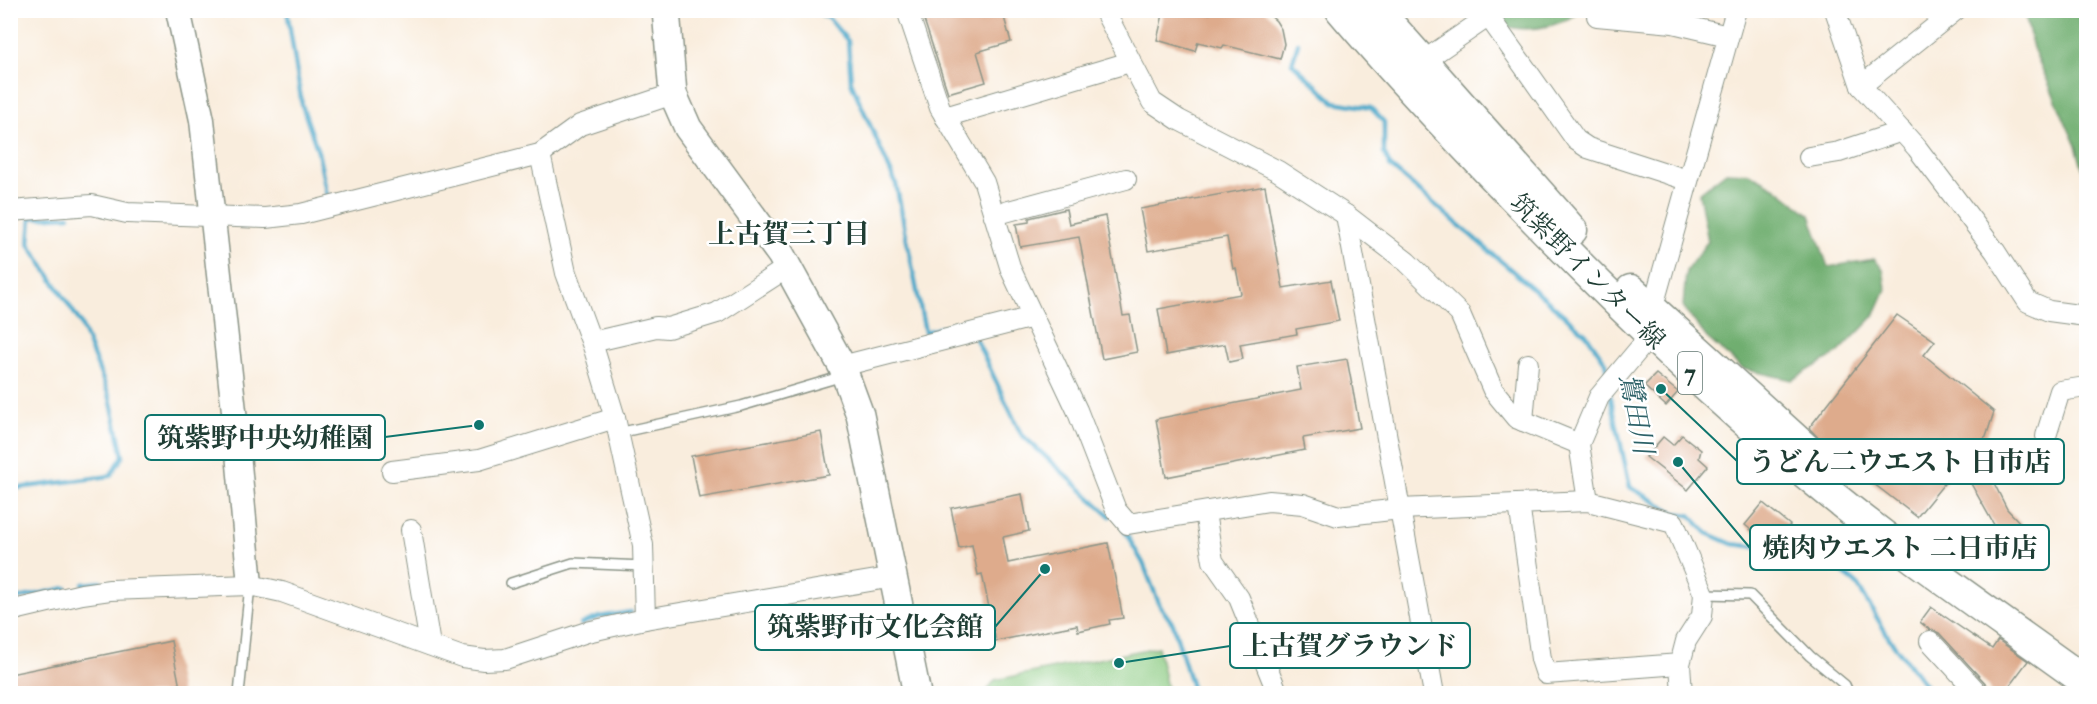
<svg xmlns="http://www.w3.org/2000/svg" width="2097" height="704" font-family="'IM FELL Double Pica','Noto Serif JP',serif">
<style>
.green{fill:#8bca81;stroke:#55845a;stroke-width:1.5}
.forest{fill:#70ae6f;stroke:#487652;stroke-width:1.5}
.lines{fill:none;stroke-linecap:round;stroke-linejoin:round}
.stream{stroke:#4aa8c9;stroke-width:4.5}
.building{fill:#deab8c}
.service-casing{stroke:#8c9588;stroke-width:12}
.minor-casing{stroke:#8c9588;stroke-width:22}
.tertiary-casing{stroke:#8c9588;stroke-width:27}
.secondary-casing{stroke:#8c9588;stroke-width:30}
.primary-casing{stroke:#8c9588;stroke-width:33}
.service{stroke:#fff;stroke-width:9}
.minor{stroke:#fff;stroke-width:20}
.tertiary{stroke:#fff;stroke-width:24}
.secondary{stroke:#fff;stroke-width:27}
.primary{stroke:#fff;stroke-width:30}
.labels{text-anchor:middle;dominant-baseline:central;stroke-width:5;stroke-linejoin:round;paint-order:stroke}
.shield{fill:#fff;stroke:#627771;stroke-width:1.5}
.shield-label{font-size:24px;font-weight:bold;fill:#1f3d34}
.street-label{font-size:26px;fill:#1f3d34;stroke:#fff}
.neighbourhood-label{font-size:27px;font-weight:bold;fill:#1f3d34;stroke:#fff}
.water-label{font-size:27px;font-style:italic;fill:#2e6268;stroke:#fff}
.leader{fill:none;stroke:#0f766e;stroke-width:2}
.callout-dot{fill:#0f766e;stroke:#fff;stroke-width:2}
.callout{fill:#fff;stroke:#0f766e;stroke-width:2}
.callout-label{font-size:27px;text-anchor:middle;font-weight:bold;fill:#1f3d34}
</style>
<rect width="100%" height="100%" fill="#fff"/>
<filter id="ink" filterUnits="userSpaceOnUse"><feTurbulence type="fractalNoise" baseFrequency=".0167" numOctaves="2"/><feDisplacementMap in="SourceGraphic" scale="12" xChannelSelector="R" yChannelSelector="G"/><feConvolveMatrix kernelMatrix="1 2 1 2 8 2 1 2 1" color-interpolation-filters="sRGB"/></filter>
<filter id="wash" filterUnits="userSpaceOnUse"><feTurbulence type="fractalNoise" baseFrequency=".008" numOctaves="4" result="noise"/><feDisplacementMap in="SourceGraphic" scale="24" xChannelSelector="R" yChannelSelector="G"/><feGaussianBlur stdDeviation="1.35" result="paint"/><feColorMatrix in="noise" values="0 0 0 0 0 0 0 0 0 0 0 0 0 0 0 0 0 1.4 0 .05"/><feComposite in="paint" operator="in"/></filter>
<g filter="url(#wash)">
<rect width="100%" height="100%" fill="#f9eddd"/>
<path class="green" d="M1158,647l10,46h-183l10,-13z"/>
<g class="forest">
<path d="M1480,11h97l-1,4c-28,16 -71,22 -96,-4z"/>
<path d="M2024,11h62v170l-10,-35 -43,-98z"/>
<path d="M1726,172l23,1 27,15 34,27 18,52 46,-8 9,10 3,20 -12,27 -36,37 -46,27 -49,-11 -36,-31 -24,-31 3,-36 22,-30 -9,-48z"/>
</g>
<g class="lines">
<g class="stream">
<path d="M287,10l15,95 16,47 10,49"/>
<path d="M814,10l14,8 20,23 3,41 45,102 29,148 42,-11 3,6"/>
<path d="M1298,43l-6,20 42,39 37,6 13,14v31l6,13 196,168 20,29 2,14"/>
<path d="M975,337l46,97 89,82"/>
<path d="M1610,394l20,93 45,26 15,2 17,18 25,11 87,10 37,29 35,58 41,53"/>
<path d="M10,489l100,-13 13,-20 -13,-58 -30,-76 -51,-78 2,-26 38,-2"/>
<path d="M1124,530l19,33 17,43 13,18 21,70"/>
<path d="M83,584l18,-2"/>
<path d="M10,600l56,-12"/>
<path d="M581,624l18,-7 32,-5"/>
</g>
</g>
<g id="blocks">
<g class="building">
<path d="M957,10h45l9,32 -34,10 9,30 -38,11 -24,-73z"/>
<path d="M1164,10h32l14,4 1,-4h53l12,11 5,8 3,15 -4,15 -56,-14 -2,3 -24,-6 -3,9 -38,-11z"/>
<path d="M1265,186l18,102 48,-8 8,41 -43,8 1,5 -57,10 3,15 -14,3 -4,-18 -59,11 -8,-46 83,-15 -5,-26 -3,1 -6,-32 -79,14 -8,-42z"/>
<path d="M1066,209l3,15 36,-8 18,100 7,-1 7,37 -35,7 -23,-122 -59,10 -4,-23 13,-2v-4z"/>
<path d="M1897,315l38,26 -11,14 70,57 -8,25 -11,8 32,64 17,18 2,11 -12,13 -18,-14 2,-5 -38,-68 -43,53 -87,-67 -21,-22z"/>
<path d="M1347,359l13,69 -57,10 2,12 -139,27 -10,-58 145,-29 -4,-23z"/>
<path d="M1656,374l22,18 -12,14 -22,-20z"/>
<path d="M821,432l8,43 -130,23 -8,-42z"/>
<path d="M1682,435l19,15 -2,8 9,8 -20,24 -42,-33 17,-20 10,8z"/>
<path d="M1022,494l7,37 -26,6 5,26 100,-20 15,75 -14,2 1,4 -32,7 -1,-6 -81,16 -14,-67 -4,1 -6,-30 -13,3 -8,-40z"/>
<path d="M1763,503l27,22 -18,22 -27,-22z"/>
<path d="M1931,607l61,42 6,-9 30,21 -24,32h-13l-3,-7 -49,-53 -10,-4 -9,-7z"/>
<path d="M171,641l10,52h-171v-19z"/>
</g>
</g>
</g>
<g filter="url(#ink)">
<use href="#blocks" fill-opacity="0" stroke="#8c9588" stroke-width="1.5"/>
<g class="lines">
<g class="service-casing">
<g id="service">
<path d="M618,433l123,-27 102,-30"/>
<path d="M511,583l62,-20 71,3"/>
<path d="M1704,594l46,1 60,61 35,29 4,9"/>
<path d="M239,694l11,-109"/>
</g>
</g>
<g class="minor-casing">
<g id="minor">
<path d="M907,10l33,98 44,74 27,88 66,140 39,100 12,14 141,-23 34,3 35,12 62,-7 188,-8 86,22 30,71 -2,22 -16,25 -6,23 2,30"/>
<path d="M1104,10l48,92 27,18 99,51 68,44 61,47 53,52 33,76 23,28 63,26"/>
<path d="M1484,10l92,130 12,8 99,32"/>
<path d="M1835,10l26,76 56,62 78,103 33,51 21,9 37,5"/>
<path d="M1597,16l76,7 55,13"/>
<path d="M1422,62l67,-46"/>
<path d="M1861,86l95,-76"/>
<path d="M945,117l185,-55"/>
<path d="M540,154l26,119 28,76 21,69 28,127 2,74"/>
<path d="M1809,157l30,-5 63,-21"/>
<path d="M10,211l82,-6 35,8 138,5 36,-4 239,-60 40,-29 93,-31"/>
<path d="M994,215l132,-36"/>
<path d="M1346,215l88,479"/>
<path d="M1652,310l84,-300"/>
<path d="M592,342l64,-15 12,1 49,-15 71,-46"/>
<path d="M842,366l191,-49"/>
<path d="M1523,421l5,-57"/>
<path d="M2046,436l14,-45 26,-4"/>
<path d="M392,471l87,-11 136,-42"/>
<path d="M1588,501l-9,-57 20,-47 51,-61"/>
<path d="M1519,504l22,155 5,15 134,-10"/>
<path d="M1205,513l8,48 26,37 39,96"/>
<path d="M411,530l19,115"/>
<path d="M10,611l72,-17 28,-4 140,-5 32,7 180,65 22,3 21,-1 82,-27 58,-13 249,-42"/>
<path d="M1930,641l49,53"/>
</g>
</g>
<g class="tertiary-casing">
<path id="tertiary" d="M178,10l24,110 33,300 15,165"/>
</g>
<g class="secondary-casing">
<path id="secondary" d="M666,10l7,84 15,34 93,127 61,111 18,49 57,279"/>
</g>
<g class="primary-casing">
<g id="primary">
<path d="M1341,10c56,66 115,128 175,190 97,101 197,198 306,287 84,69 176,131 264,195"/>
<path d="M1377,10l195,220"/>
<path d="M1631,290l182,165"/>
</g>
</g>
<use href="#service" class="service"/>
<use href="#minor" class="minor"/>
<use href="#tertiary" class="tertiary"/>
<use href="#secondary" class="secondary"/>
<use href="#primary" class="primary"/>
</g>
</g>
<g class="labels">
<rect class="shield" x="1678" y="352" width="24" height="42" rx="4.5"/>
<g class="shield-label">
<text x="1690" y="373">7</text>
</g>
<g class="street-label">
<text transform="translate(1587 272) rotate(45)">筑紫野インター線</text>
</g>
<g class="neighbourhood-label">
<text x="789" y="234">上古賀三丁目</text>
</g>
<g class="water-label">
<text transform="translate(1636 414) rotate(79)">鷺田川</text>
</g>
</g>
<path class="leader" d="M479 425L385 437M1661 389L1737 461M1678 462L1750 548M1045 569L995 627M1119 663L1230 646"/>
<g class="callout-dot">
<circle cx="479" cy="425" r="6"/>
<circle cx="1661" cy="389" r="6"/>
<circle cx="1678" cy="462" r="6"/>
<circle cx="1045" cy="569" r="6"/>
<circle cx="1119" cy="663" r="6"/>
</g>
<g class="callout">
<rect x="145" y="415" width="240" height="45" rx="6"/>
<rect x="1737" y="439" width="327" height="45" rx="6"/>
<rect x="1750" y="525" width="299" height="45" rx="6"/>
<rect x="755" y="605" width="240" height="45" rx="6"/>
<rect x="1230" y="623" width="240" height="45" rx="6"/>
</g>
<g class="callout-label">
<text x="265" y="447">筑紫野中央幼稚園</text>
<text x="1900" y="471">うどん二ウエスト 日市店</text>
<text x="1900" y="557">焼肉ウエスト 二日市店</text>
<text x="875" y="636">筑紫野市文化会館</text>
<text x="1350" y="655">上古賀グラウンド</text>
</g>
<rect width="2097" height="704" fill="none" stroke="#fff" stroke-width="36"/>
</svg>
